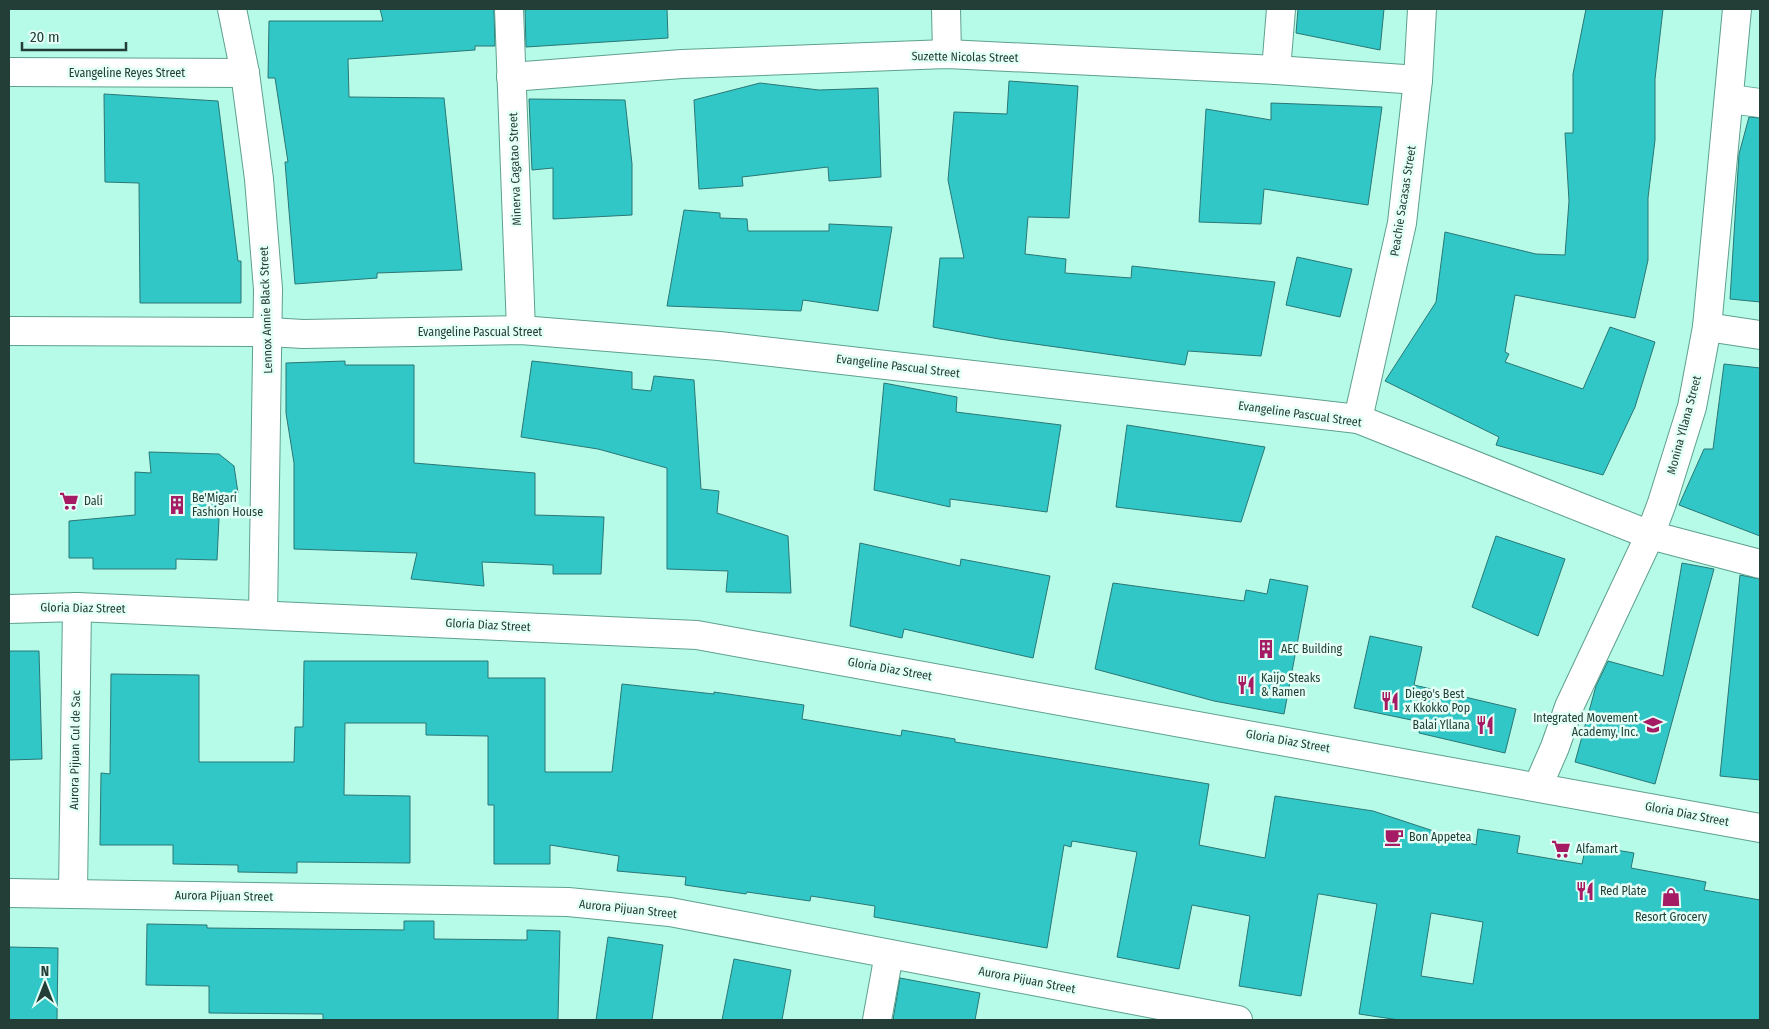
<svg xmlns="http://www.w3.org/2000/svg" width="1769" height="1029" font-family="'Fira Sans Condensed',sans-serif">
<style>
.building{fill:#31c7c7;stroke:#2a7776;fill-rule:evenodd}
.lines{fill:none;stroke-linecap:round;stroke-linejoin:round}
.minor-casing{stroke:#5ea08e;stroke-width:30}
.minor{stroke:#fff;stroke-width:28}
.labels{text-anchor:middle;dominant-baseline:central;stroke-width:5;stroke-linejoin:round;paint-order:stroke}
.street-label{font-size:12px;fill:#223e37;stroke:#e4fff6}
.poi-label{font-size:12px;fill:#223e37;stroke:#e4fff6;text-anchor:start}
</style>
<rect width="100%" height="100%" fill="#b6fbe7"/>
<g class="building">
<path d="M380,9h114l1,37h-20v4l-127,9 1,38 95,1 18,172 -85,3v5l-82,6 -10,-122h3l-13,-84h-7l1,-57h114z"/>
<path d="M525,9h142l1,29 -142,9z"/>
<path d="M1298,9h86l-4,41 -84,-17z"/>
<path d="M1586,9h77l-8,70v61l-7,58v62l-13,58 -120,-23 -10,57 4,2 -4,8 78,27 27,-62 45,15 -20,65 -32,68 -107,-30 3,-8 -114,-56 51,-79 9,-70 91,22 29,1 4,-54 -4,-68h8v-59z"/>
<path d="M1009,81l69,5 -9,132 -41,-1 -3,37 41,5 -1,14 66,5 1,-12 143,16 -14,74 -73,-5 -3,14 -186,-26 -66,-12 7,-69h24l-16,-78 6,-68 53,2z"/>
<path d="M760,83l59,7 59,-2 3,89 -52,4 -1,-14 -86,10 1,9 -44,3 -5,-89z"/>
<path d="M104,94l114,7 20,160h3v42h-101l-1,-120 -34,-1z"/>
<path d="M529,99l96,1 7,64v51l-79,4v-51l-21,2z"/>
<path d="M1271,103l111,4 -14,98 -104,-16 -3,35 -62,-2 7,-113 65,11z"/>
<path d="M1749,117l11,1v184l-30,-3 9,-145z"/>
<path d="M684,210l36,3v5l27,1 1,12h81v-7l63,3 -14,84 -75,-11 -2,11 -134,-5z"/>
<path d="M1297,257l55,12 -12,48 -54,-12z"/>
<path d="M345,361v4h69v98l121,10v42l69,2 -3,57h-48v-9l-71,-3 2,24 -73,-7 6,-26 -123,-4v-86l-8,-50v-50z"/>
<path d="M532,361l100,11v17l19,2 3,-15 40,4 7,109 18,2 -2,22 71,23 3,57 -65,-1 2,-21 -61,-2v-101l-69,-19 -77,-12z"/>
<path d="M1724,364l36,4v168l-81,-31 25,-56h9z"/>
<path d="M884,383l73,14 -1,15 105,13 -14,87 -97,-13v8l-76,-17z"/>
<path d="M1127,425l138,22 -24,75 -125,-15z"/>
<path d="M149,452l70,2 15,12 4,27 -18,5 -3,62 -41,-1v10h-83v-11h-24v-37l66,-6v-43l16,1z"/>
<path d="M1496,536l69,23 -27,77 -66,-29z"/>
<path d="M860,543l100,23 1,-7 89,17 -17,82 -129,-29 -2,9 -52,-12z"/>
<path d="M1682,563l32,6 -59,215 -80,-22 21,-76 12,-25 55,15z"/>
<path d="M1740,575l20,4v201l-40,-4z"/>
<path d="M1270,579l38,7 -24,128 -70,-13 -119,-32 18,-86 131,18 2,-11 21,4z"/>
<path d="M1370,636l52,11 -8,38 102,24 -11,44 -86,-20 2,-11 -67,-14z"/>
<path d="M9,651h30l3,108 -33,1z"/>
<path d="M304,661h184v17h57v94h67l10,-88 92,10v-2l90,13 -2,14 99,17 1,-6 53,9v3l254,42 -10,61 66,13 10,-62 98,15 103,34 2,-16 42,7 -3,17 65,11 4,-19 48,8 -3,15 75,14 -2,8 56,10v120h-361l-40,-6 18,-110 -57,-10h-2l-17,102 -62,-10 11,-70 -58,-11 -13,64 -62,-12 20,-105 -65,-11 -1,6 -7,-2 -17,103 -173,-31 1,-11 -64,-10 -1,5 -63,-9 -1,2 -61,-9 1,-8 -69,-6 2,-15 -69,-11v19h-56v-59h-6v-69l-62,-1v-12h-81l-1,72 66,1v67l-113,-1v11l-59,-1v-7l-65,-1v-19h-73l1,-72 9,1 1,-100 88,1v87h95l1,-35h8zM1431,913l52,9 -10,62 -52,-8z"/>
<path d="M404,921h30v18l93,1v-10l33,1 -2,89h-235v-6l-114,-1v-27l-63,-1 1,-61 60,1v3l197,2z"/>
<path d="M608,937l55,8 -11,75h-56z"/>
<path d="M9,947l49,1 -1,72h-48z"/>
<path d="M734,959l57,11 -9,50h-60z"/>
<path d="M900,978l80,15 -5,27h-82z"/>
</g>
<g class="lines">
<g class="minor-casing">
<g id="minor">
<path d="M232,9l13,64 14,106 9,110 -5,326"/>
<path d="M509,9l12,321"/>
<path d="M946,9l1,45"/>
<path d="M1276,70l5,-61"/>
<path d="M9,72l236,1"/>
<path d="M511,77l171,-13 265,-10 329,16 142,10"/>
<path d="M1730,99l30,4"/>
<path d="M1707,327l53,8"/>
<path d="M9,331l260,1 34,2 218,-4 198,16 639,73 292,116 110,29"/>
<path d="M1358,419l44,-196 16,-143 4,-71"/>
<path d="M9,609l68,-2 620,28 1063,193"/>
<path d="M1538,786l17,-39 14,-40 81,-172 12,-32 30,-96 15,-80 30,-318"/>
<path d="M9,893l559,9 102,10 568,108"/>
<path d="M73,893l4,-286"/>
<path d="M877,1020l12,-66"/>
</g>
</g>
<use href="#minor" class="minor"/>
</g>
<defs>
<g id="supermarket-bare" transform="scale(1.5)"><path d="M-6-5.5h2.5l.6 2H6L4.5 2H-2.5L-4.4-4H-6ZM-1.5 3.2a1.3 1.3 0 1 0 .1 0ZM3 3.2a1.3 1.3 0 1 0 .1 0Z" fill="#a51c65" stroke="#e4fff6" stroke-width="2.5" paint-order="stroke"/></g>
<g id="building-bare" transform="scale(1.5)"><path d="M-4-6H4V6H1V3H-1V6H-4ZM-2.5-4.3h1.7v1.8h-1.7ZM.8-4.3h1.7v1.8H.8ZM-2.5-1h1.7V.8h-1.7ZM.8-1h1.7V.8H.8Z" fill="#a51c65" stroke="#e4fff6" stroke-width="2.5" paint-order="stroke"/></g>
<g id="restaurant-bare" transform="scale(1.5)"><path d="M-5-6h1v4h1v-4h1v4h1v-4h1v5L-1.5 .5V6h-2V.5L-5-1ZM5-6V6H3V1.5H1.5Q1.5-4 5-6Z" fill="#a51c65" stroke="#e4fff6" stroke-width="2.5" paint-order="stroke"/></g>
<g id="school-bare" transform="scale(1.5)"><path d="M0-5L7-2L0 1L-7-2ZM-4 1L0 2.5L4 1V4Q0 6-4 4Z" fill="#a51c65" stroke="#e4fff6" stroke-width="2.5" paint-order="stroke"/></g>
<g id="cafe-bare" transform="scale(1.5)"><path d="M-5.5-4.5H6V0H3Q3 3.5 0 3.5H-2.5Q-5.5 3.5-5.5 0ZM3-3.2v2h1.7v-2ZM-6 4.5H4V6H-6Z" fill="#a51c65" stroke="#e4fff6" stroke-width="2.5" paint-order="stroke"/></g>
<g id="shop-bare" transform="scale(1.5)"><path d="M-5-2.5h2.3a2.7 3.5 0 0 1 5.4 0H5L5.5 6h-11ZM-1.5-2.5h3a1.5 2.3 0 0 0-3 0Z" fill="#a51c65" stroke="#e4fff6" stroke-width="2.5" paint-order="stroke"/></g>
</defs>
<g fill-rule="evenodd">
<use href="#supermarket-bare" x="69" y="501"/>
<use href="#building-bare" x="177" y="505"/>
<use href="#building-bare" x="1266" y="649"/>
<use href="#restaurant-bare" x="1246" y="685"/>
<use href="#restaurant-bare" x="1390" y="701"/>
<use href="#restaurant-bare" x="1485" y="725"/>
<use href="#school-bare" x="1653" y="725"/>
<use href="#cafe-bare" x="1394" y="837"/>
<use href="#supermarket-bare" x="1561" y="849"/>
<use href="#restaurant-bare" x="1585" y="891"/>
<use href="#shop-bare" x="1671" y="897"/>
</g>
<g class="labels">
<g class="street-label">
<text transform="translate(965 57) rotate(1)">Suzette Nicolas Street</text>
<text x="127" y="73">Evangeline Reyes Street</text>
<text transform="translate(515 169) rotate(-92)">Minerva Cagatao Street</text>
<text transform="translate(1403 201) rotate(-81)">Peachie Sacasas Street</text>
<text transform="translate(266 310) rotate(-92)">Lennox Annie Black Street</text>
<text x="480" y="332">Evangeline Pascual Street</text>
<text transform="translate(898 366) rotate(7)">Evangeline Pascual Street</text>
<text transform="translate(1300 414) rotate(8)">Evangeline Pascual Street</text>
<text transform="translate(1684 425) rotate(-75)">Monina Yllana Street</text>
<text transform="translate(83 608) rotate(1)">Gloria Diaz Street</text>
<text transform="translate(488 625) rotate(3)">Gloria Diaz Street</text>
<text transform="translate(890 669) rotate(10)">Gloria Diaz Street</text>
<text transform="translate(1288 741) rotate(10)">Gloria Diaz Street</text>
<text transform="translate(75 750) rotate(-89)">Aurora Pijuan Cul de Sac</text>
<text transform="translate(1687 814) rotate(11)">Gloria Diaz Street</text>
<text transform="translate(224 896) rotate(1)">Aurora Pijuan Street</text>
<text transform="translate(628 909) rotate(6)">Aurora Pijuan Street</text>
<text transform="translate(1027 980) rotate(11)">Aurora Pijuan Street</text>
</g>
<g class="poi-label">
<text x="192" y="498">Be'Migari<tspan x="192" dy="14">Fashion House</tspan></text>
<text x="84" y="501">Dali</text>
<text x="1281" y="649">AEC Building</text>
<text x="1261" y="678">Kaijo Steaks<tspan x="1261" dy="14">&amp; Ramen</tspan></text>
<text x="1405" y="694">Diego's Best<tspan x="1405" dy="14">x Kkokko Pop</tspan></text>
<text x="1638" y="718" text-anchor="end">Integrated Movement<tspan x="1638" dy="14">Academy, Inc.</tspan></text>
<text x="1470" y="725" text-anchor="end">Balai Yllana</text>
<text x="1409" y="837">Bon Appetea</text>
<text x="1576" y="849">Alfamart</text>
<text x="1600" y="891">Red Plate</text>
<text x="1671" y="917" text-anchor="middle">Resort Grocery</text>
</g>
</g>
<rect width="1769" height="1029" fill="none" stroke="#223e37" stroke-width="20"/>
<g transform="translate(45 984)" stroke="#e4fff6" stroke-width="4" paint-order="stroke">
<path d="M0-4L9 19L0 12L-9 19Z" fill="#223e37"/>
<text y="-8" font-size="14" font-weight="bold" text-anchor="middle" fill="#223e37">N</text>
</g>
<path d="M22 42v8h104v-8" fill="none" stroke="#223e37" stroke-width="2.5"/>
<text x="30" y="42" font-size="15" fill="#223e37" stroke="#e4fff6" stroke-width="4" paint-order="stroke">20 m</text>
</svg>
